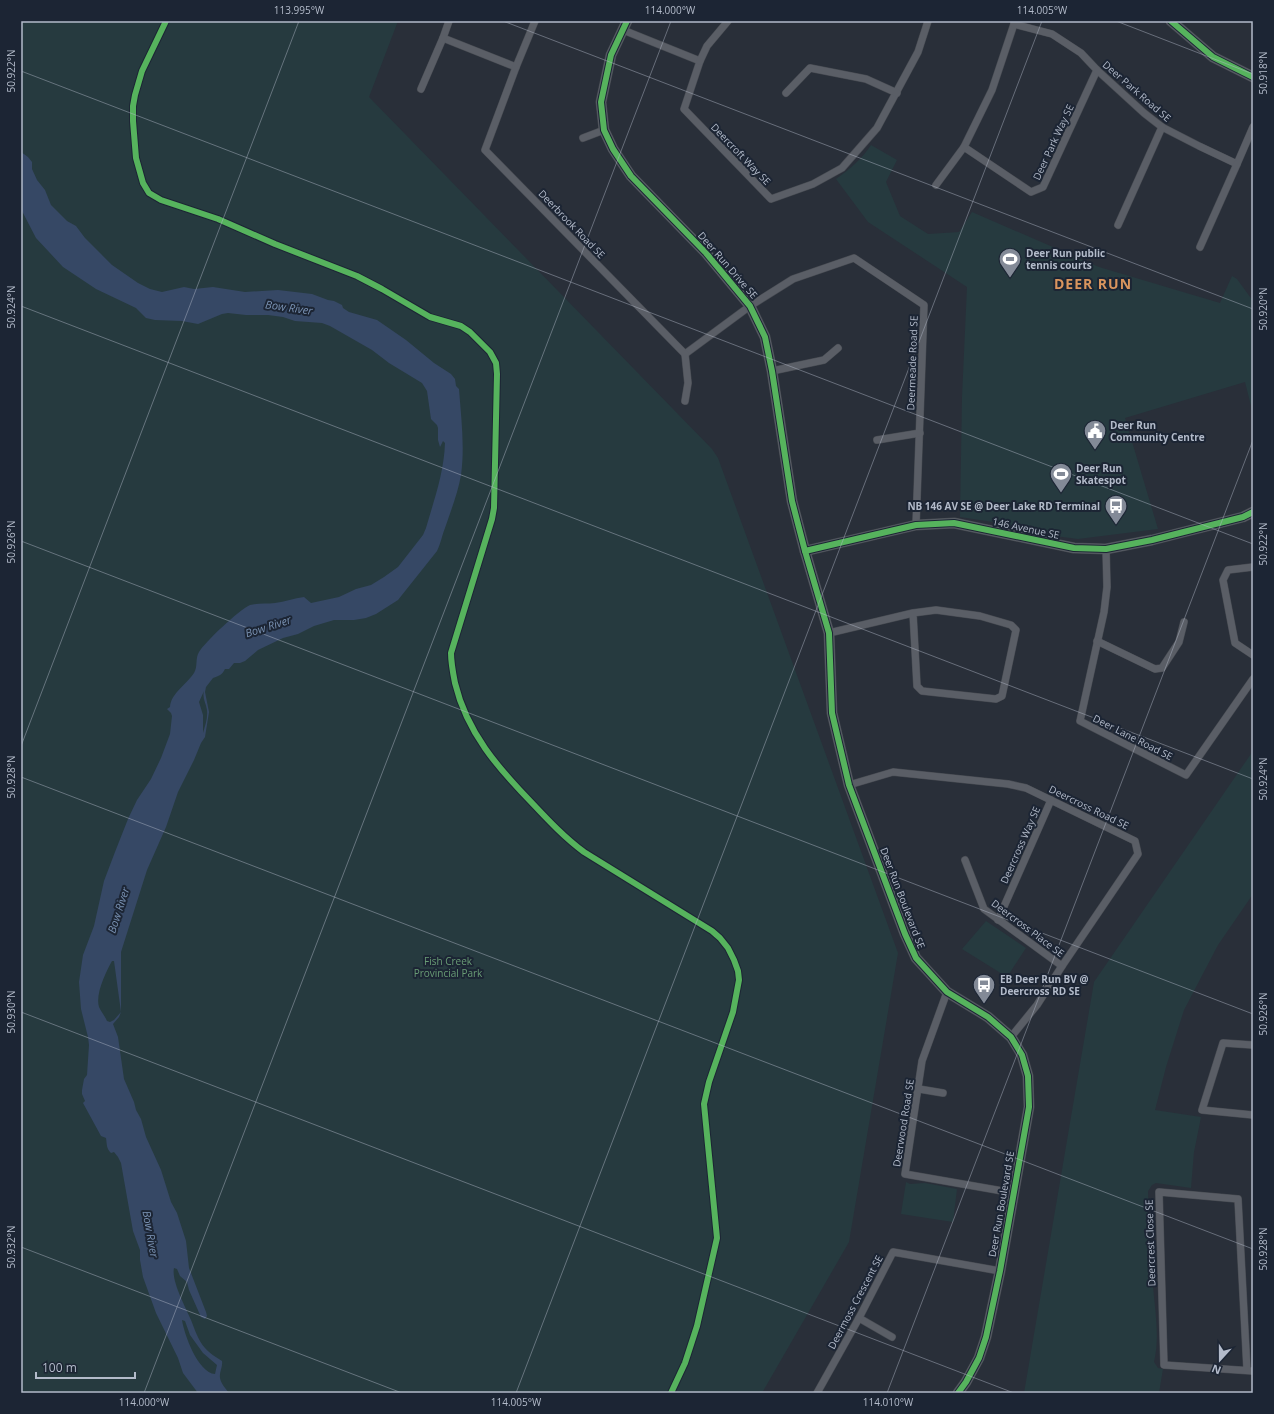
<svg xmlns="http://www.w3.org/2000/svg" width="1274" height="1414" font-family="'Open Sans',sans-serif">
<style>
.green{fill:#263a3f}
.water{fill:#364865;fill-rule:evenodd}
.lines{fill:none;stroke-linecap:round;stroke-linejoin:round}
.street-casing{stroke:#464a51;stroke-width:8}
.secondary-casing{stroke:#464a51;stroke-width:11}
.street{stroke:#5a5e66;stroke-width:7}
.secondary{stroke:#585d65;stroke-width:10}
.cycleway-casing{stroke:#1c2534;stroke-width:8}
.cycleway{stroke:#56b35d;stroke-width:6}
.ticks{fill:none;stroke:#b3bbca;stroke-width:1;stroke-opacity:0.45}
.labels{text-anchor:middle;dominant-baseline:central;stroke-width:4;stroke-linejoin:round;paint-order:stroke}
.street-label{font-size:10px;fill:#b3bbca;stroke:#1c2534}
.poi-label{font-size:10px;font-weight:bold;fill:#b3bbca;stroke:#1c2534;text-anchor:start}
.park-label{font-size:10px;fill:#699c75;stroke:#1c2534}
.water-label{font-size:11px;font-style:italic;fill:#7991b2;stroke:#1c2534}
.district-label{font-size:14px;font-weight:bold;letter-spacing:1px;fill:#da955e;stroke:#1c2534}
.neatline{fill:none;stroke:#b3bbca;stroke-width:1.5}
.ticks-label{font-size:10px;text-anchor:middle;fill:#b3bbca}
</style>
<rect width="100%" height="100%" fill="#292f39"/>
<g class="green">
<path d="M21,21h377l-29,76 343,352 6,9 180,495 -49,289 -87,151h-741z"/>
<path d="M871,145l26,15 -11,22 14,34 28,18 31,-2 13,-20 127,55 121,36 12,-27 5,3 16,22v113l-8,-32 -120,36 33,111 -80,10 -23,-3 -62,-14 -33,-5 2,-120 5,-110 -99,-65 -32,-43c14,-10 26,-20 35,-34z"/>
<path d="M1253,751v143l-35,51 -34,65 -18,57 -11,43 46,7 -7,35 -3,36 -35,-5 -4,2 -4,6c1,31 2,63 5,95 2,25 7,51 1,76l4,6 5,1 -4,24h-135l70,-411z"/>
<path d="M986,921l40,27 -19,29 -45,-28z"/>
<path d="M906,1182l4,2 15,-1 32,6 -4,33 -52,-8z"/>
</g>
<path class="water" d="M21,152l7,5 4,5v7l5,11 8,10 6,15 16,16 9,5 9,12 27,27 26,18 12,6 12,3 22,-5 10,2 19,-2 32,5 33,-2 34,4 16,6 6,1 8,4 1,3 6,4 28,8 29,20 28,23 17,11 4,5 1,7 3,3c2,28 6,57 2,86 -3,18 -10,35 -16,53 -3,7 -4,15 -8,23l-39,49 -22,14 -10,4 -12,2h-20l-20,6 -16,8 -15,4 -25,12 -13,11 -5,2h-6l-5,6h-4c-3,6 -6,7 -12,9l-7,9 -1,5 4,20 -4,25 -4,6 -7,17 -16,32 -12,35 -19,43 -26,82v60l-2,5 -6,7 5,13 6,42 10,23 2,8 5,9 5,18 15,33 10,32 6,11 9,28 3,27 17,44 1,4 -2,3 -4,-2 -12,-27 -2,-8 -7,-6 -3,-7 -3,-1c-3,13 12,40 17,52 4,10 7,20 14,28 4,5 11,9 17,13 1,6 -3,11 -2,17 1,6 6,11 9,15h-31l-15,-20 -5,-15 -22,-45 -13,-36 -3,-17v-10l-7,-19 -12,-68 -3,-6 -4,-5 -3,1c-5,-5 -4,-9 -5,-15l-5,-2 -18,-33 2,-2 -3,-7v-4l2,-11 3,-4 2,-30 -1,-8 -7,-28 -2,-27 4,-27 11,-29 10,-45 11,-29 13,-33 9,-19 14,-21 10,-21 9,-24 2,-18 -1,-3 -4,-4 3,-2c1,-14 17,-23 24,-34 4,-6 1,-15 5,-21 6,-10 40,-42 51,-47 7,-2 17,-1 25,-2 10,-1 19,-5 29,-6l7,6 28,-6 17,-8 15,-4 13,-8 14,-10 25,-32 3,-7c8,-28 18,-55 19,-85l-2,-2 -3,6 -2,-7v-12l-1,-3 -6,-6 -4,-28 -5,-8 -33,-20 -17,-13 -42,-24 -8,-3 -27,-2 -12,-4 -15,-2h-22l-18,-2 -6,1 -24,10 -16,-3 -27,-1 -9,-2 -10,-10 -40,-19 -33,-22 -27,-29 -14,-27zM204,691c-2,7 2,12 3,19 1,8 -2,16 -4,23v-18l-4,-13zM112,961h2l7,51 -7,8 -4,2 -3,-1c-2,-5 -6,-9 -8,-14 -4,-13 7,-35 13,-46zM182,1320l3,1 5,14 13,18 14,12 -2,9c-17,-1 -31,-40 -33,-54z"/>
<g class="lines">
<g class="street-casing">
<g id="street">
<path d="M449,21l-6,17 73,29"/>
<path d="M535,21l-19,46 -31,83 200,204 65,-48 43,-27 61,-21 70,47 -8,220"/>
<path d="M1015,21l-23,69 -28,57 67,45 12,-5 54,-117"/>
<path d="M1014,24l38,10 29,19 16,17 47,43 18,14 37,19 38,18 16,-37"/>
<path d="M623,30l77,31 -16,48 87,90 42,-15 29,-16 35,-40 41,-76 10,-31"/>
<path d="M700,61l7,-15 21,-25"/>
<path d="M421,89l22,-51"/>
<path d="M786,93l24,-25 56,11 31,14"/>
<path d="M583,138l21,-8"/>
<path d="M936,185l28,-38"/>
<path d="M1118,225l44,-98"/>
<path d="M1200,247l37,-83"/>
<path d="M685,354l3,29 -3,18"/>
<path d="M772,371l52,-11 14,-12"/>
<path d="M877,440l43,-7"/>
<path d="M1106,549l1,38 -3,25 -24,109 106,54 67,-96"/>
<path d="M1253,567l-25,3 -5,10 12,63 18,12"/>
<path d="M829,633l84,-20 23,-3 44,6 31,9 5,5 -14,66 -6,3 -74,-8 -5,-5 -4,-73"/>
<path d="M1097,641l58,28 7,-1 17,-26 5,-20"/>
<path d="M849,785l44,-13 115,12 18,4 109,53 3,13 -76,112 -25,39 -26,32"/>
<path d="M965,860l19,49 78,57"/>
<path d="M998,920l53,-120"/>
<path d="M947,992l-25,69 -17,113 109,19"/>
<path d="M1253,1045l-30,-2 -21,67 51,5"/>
<path d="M919,1089l24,4"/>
<path d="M859,1318l33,19"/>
<path d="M1247,1370l-9,-171 -79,-7 5,173 89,6"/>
<path d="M817,1393l42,-75 34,-66 107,19"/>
</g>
</g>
<g class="secondary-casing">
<g id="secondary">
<path d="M627,21l-16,34 -10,47 3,28 9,19 18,27 75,77 44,53 15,31 7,34 20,130 13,50 24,82 3,80 17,72 56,149 11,24 31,34 41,25 23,20 11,18 6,21 1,31 -29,164 -14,66 -7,21 -13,24 -8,11"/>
<path d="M1171,21l42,36 40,20"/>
<path d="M805,551l111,-26 38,-2 120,25 32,1 46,-9 91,-23 10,-5"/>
</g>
</g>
<use href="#street" class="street"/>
<use href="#secondary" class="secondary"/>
<g class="cycleway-casing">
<g id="cycleway">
<path d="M166,21l-24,50 -7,24 -2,11v15l3,37 7,25 6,10 12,7 57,19 57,25 82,32 25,13 48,28 31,9 9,6 20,20 6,11 1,11 -3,134 -2,11 -41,134c0,10 2,20 4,30 12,50 43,85 78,121 16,17 32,34 51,48l128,79 8,7 8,10 6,12 4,11 1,9 -6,32 -24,70 -5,22 13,134 -20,88 -12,37 -14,30"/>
<path d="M627,21l-16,34 -10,47 3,28 9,19 18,27 75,77 44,53 15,31 7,34 20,130 13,50 24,82 3,80 17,72 56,149 11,24 31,34 41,25 23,20 11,18 6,21 1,31 -29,164 -14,66 -7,21 -13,24 -8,11"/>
<path d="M1171,21l42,36 40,20"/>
<path d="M805,551l111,-26 38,-2 120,25 32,1 46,-9 91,-23 10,-5"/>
</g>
</g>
<use href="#cycleway" class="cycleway"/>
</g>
<path class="ticks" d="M503,21l750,288M1116,21l137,53M21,71l1232,473M21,306l1232,473M21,541l1232,473M21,746l278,-725M21,777l1232,472M21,1012l993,381M21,1247l381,146M144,1393l527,-1372M516,1393l526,-1372M887,1393l366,-953"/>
<defs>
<g id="stadium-pin" transform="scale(1.15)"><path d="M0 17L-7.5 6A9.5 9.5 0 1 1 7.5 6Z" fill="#838a97" stroke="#1c2534"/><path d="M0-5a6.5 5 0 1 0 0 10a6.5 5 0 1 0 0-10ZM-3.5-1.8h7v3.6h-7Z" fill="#fff"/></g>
<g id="civic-pin" transform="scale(1.15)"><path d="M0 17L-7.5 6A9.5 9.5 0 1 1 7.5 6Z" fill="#838a97" stroke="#1c2534"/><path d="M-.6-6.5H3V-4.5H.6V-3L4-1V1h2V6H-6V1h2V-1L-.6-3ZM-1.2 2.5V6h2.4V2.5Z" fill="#fff"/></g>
<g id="bus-pin" transform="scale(1.15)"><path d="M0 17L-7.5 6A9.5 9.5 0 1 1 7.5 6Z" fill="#838a97" stroke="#1c2534"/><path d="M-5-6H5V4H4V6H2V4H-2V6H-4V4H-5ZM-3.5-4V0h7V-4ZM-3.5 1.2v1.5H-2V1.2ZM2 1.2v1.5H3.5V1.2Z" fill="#fff"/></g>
</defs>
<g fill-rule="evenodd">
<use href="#stadium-pin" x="1010" y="259"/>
<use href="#civic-pin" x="1095" y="431"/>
<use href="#stadium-pin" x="1061" y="474"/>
<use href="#bus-pin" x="1116" y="506"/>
<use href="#bus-pin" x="984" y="985"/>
</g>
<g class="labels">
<g class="street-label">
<text transform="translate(1137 91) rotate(41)">Deer Park Road SE</text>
<text transform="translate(1053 142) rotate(-65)">Deer Park Way SE</text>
<text transform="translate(741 154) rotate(46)">Deercroft Way SE</text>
<text transform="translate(572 224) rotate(46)">Deerbrook Road SE</text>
<text transform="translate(728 265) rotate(49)">Deer Run Drive SE</text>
<text transform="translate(912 363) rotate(-88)">Deermeade Road SE</text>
<text transform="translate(1026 528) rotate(12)">146 Avenue SE</text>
<text transform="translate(1133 737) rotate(27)">Deer Lane Road SE</text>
<text transform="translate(1089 807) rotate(26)">Deercross Road SE</text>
<text transform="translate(1020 845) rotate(-66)">Deercross Way SE</text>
<text transform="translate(903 898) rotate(69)">Deer Run Boulevard SE</text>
<text transform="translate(1028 928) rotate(37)">Deercross Place SE</text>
<text transform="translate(903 1123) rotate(-81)">Deerwood Road SE</text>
<text transform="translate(1001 1204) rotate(-80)">Deer Run Boulevard SE</text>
<text transform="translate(1150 1243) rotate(-92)">Deercrest Close SE</text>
<text transform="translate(855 1302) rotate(-62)">Deermoss Crescent SE</text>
</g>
<g class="poi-label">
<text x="1026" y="253">Deer Run public<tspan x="1026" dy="12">tennis courts</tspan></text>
<text x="1110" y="425">Deer Run<tspan x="1110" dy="12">Community Centre</tspan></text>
<text x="1076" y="468">Deer Run<tspan x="1076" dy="12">Skatespot</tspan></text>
<text x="1100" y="506" text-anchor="end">NB 146 AV SE @ Deer Lake RD Terminal</text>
<text x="1000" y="979">EB Deer Run BV @<tspan x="1000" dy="12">Deercross RD SE</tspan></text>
</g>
<g class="park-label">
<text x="448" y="961">Fish Creek<tspan x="448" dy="12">Provincial Park</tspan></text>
</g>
<g class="water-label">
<text transform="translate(289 307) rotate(8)">Bow River</text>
<text transform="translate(268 626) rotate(-18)">Bow River</text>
<text transform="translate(118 910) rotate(-72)">Bow River</text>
<text transform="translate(151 1234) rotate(80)">Bow River</text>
</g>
<g class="district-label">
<text x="1093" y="283">DEER RUN</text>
</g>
</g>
<rect width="1274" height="1414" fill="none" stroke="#1c2534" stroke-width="44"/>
<g transform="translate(1220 1360) rotate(201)" stroke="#1c2534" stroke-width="3" paint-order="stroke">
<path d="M0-3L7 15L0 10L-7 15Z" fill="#b3bbca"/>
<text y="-6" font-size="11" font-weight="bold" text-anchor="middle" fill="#b3bbca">N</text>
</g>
<path d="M36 1372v6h99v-6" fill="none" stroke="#b3bbca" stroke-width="2"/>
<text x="42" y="1372" font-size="12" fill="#b3bbca" stroke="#1c2534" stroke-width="3" paint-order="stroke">100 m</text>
<rect x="22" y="22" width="1230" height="1370" class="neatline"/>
<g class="ticks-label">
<text x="299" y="14">113.995°W</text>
<text x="670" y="14">114.000°W</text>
<text x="1042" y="14">114.005°W</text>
<text transform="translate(11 71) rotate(-90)" y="4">50.922°N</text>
<text transform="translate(1263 73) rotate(-90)" y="4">50.918°N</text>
<text transform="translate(11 307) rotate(-90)" y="4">50.924°N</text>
<text transform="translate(1263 309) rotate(-90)" y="4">50.920°N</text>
<text transform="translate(11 542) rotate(-90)" y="4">50.926°N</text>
<text transform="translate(1263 544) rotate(-90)" y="4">50.922°N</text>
<text transform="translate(11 777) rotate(-90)" y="4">50.928°N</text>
<text transform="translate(1263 779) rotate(-90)" y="4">50.924°N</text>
<text transform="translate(11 1012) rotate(-90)" y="4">50.930°N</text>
<text transform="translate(1263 1014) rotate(-90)" y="4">50.926°N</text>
<text transform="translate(11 1247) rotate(-90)" y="4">50.932°N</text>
<text transform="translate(1263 1249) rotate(-90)" y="4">50.928°N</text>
<text x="144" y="1406">114.000°W</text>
<text x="516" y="1406">114.005°W</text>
<text x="888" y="1406">114.010°W</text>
</g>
</svg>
